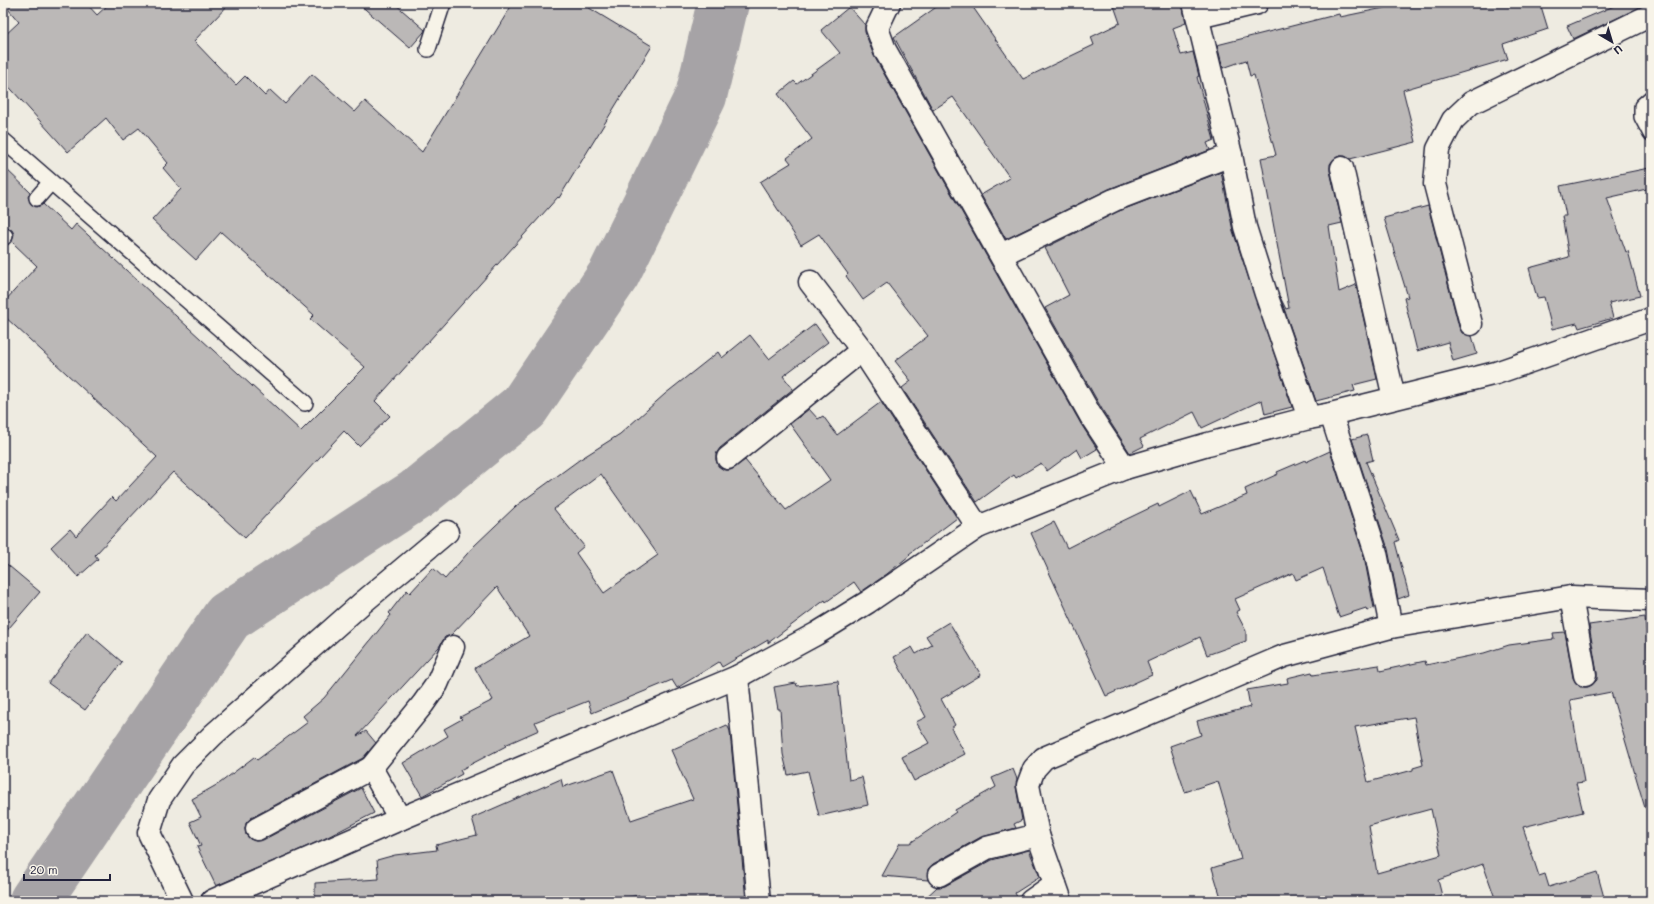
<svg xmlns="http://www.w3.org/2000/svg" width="1654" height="904" font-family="Mali,sans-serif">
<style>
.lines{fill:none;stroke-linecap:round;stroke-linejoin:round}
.river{stroke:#a6a3a6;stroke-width:52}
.building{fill:#bbb8b7;stroke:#22223b;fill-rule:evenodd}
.lane-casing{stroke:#22223b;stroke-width:18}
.street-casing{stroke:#22223b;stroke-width:25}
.lane{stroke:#f7f3e8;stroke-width:15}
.street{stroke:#f7f3e8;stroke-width:22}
</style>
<rect width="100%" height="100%" fill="#eeebe1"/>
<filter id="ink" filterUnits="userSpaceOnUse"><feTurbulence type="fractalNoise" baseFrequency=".025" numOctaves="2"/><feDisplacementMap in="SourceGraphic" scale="8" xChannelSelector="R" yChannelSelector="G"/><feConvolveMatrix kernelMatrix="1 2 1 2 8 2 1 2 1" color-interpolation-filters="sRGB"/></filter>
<g filter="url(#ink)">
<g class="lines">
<path class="river" d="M35,901l193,-284 189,-123 107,-87 90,-133 87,-178 22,-93"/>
</g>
<g class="building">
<path d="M3,3h83l11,12 13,-12h120l-36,38 42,44 9,-9 20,20 5,-6 15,14 27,-30 43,38 10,-11 57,51 91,-149h68l71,43 -93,152 -1,-1 -183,204 15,15 -31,30 -15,-15 -99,107 -72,-66 -78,83 3,4 -20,18 -27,-30 19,-18 6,7 36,-39 4,4 41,-44 -154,-142v-12l34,-37 -25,-24 2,-8 -2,-4 -9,-3v-61l27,26 -2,5 3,7 5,3 7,-3 28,26 5,-6 225,207 64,-64 -55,-48 4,-4 -93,-83 -25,28 -44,-40 29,-31 -18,-21 5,-5 -29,-35 -16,12 -17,-22 -38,34 -65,-72v-43l16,-15z"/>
<path d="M358,3h36l31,27 -1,2 -14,16z"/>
<path d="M942,3h28l53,76 71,-34 -3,-8 29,-14 -7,-20h69l4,20 -13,5 8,27 12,-3 6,24 -2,1 17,63 -7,3 3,7 -101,39 -103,50 -25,-44 29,-17 -57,-81 -20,13 -39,-73z"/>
<path d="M1408,3h132l8,26 -45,15 5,15 -105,31 13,52 -66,17 -5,-3h-6l-5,3 -4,5v7l12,52 -13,3 10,66 17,-7 21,94 -24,6 2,6 -39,10 -36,-104 6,12 3,-1 -28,-150 15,-3 -22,-80 -4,1 -4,-16 -23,8 -6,-23 122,-31 1,3z"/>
<path d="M1621,3h28l-76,36 -6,-13z"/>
<path d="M849,7l16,18v7l9,24 207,368 16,25 -15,9 -5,-9 -30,22 -6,-8 -25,15 -2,-3 -37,27 -75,-114 9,-7 -16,-20 33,-25 -41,-53 -24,17 -17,-24 2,-2 -29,-40 -18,11 -41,-63 31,-19 -4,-5 25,-19 -34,-45 16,-13 3,3 43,-31 -19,-23z"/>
<path d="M1649,168l2,20 -44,10 19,54 2,-1 12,45 -31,7 4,15 -34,10 -2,-5 -25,6 -8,-32 -7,1 -8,-30 40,-11 -7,-41h4l-6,-30z"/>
<path d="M1221,172l12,59 59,176 -27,7 -3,-14 -60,28 -8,-16 -54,27 4,7 -14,7 -27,-42 -58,-103 24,-13 -24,-47 74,-37z"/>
<path d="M1428,206l31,121 3,6 10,3 5,18 -24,7 -5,-19 -31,9 -13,-53 4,-1 -24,-79z"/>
<path d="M815,324l13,18 -45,34 10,13 -73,59 -4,6v6l2,6 6,4h6l15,-10 41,50 44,-30 -40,-56 19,-15 9,10 5,-3 14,19 44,-33 76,116 -48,36 1,1 -23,19 -26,18 -7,-10 -28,20 -1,-2 -57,43v-3l-46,27 -3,-5 -42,26 -5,-8 -80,33 -4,-12 -53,21 4,8 -34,15 1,1 -46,24 2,4 -40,22 -19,-33 45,-27 -4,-7 18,-10 -2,-2 33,-17 -18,-32 54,-32 -32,-49 -46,48 -6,2 -6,10 -82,89 9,-5 10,12 -13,15 -112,60 -5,5 -1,6 1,6 4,4 6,2 7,-1 98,-52 13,25 -52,27 -106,46 -19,-39 4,-1 -11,-24 11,-5 -9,-18 28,-16 34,-26 3,3 51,-38 -5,-6 21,-18 67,-83 -2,-2 18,-23 3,3 23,-25 12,11 29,-33 42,-40 63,-46 41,-26 45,-40 53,-42 4,6 28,-23 19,24zM601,474l57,81 -54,38 -28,-40 8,-7 -30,-37z"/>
<path d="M1367,435l6,25 -7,2 33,78 -4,2 14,53 -11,4 -10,-50 -36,-110z"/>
<path d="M1330,451l34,105 10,52 -7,3 -1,-3 -27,9 -16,-49 -27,12 -3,-7 -58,26 5,11 -4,2 10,19v10l-39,14 -7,-18 -53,25 5,13 -46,21 -75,-163 23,-11 13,26 41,-21v1l50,-24 1,3 32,-16 11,23 45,-19 -2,-6 33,-15 -1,-2 28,-12 1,2z"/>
<path d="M3,561l37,31 -37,43z"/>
<path d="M1645,617l6,58v132l-6,1 -34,-116 -41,8 14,82 -8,1 7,29 -60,15 16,49 6,-2 4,13 48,-15 8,29h-109l-13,-37 -45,16 4,16 -19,5h-201l-10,-33 29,-9 -23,-78 -33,11 -15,-46 31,-11 -4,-14 53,-14 -3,-17 41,-7 -1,-5 25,-6 1,3 66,-10 1,6 45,-10 1,4 58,-12 25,-8 45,-6 -1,-6 12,-1 8,46 3,5 4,4h8l5,-3 4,-4v-7l-8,-48zM1414,717l9,48 -10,3v2l-45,12 -13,-55zM1431,809l10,46 -64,18 -8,-47z"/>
<path d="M949,622l32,53 -40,24 14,26 -4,3 14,26 -51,27 -12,-24 27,-14 -13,-21 10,-5 -32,-60 18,-10 4,7 16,-9 -6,-9z"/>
<path d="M87,632l35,30 -37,48 -37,-27z"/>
<path d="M838,681l11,99 13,-3 6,28 -49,11 -11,-45 -20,4 -5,-21 -3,-45h-2l-4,-22 22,-4 1,3z"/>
<path d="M727,725l3,6 16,170h-107v-6l-29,6h-295v-18l64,-4 -2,-19 18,-5 42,-5 -1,-5 41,-10 -5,-17 89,-39 2,8 50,-17 18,50 62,-21 -22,-49z"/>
<path d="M1013,769l4,10 -1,8 6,33 -8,4 2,4 -35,9 -48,27 -5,5v11l-46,-4 18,-33h10l46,-31 -1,-2 41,-23 -4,-9z"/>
<path d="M1029,850l11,27 -25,16 4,8h-97l15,-14 8,-1 47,-26z"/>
</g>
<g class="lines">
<g class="lane-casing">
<g id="lane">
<path d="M428,49l15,-46"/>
<path d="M1651,98l-9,8v11l9,17"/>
<path d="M3,140l302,263"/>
<path d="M37,198l14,-16"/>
<path d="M3,238l2,-2"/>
</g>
</g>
<g class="street-casing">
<g id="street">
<path d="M889,3l-12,25 8,22 207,368 33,50"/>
<path d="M1194,3l37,152 14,72 21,67 43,124"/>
<path d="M1198,17l59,-14"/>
<path d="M1342,168l52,230"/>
<path d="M1001,255l113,-55 117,-45"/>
<path d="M810,282l52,68 116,177"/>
<path d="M1471,324l-36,-140 3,-35 15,-29 18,-17 180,-88"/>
<path d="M1331,414l45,139 15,74"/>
<path d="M728,458l134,-108"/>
<path d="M1571,597l14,78"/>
<path d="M737,677l22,224"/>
<path d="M400,819l-29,-51 52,-64 14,-20 16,-37"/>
<path d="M257,829l114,-61"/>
<path d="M939,875l48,-27 51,-13"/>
<path d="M182,901l-33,-68 10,-33 24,-35 30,-30 148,-131 86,-72"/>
<path d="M212,901l188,-82 337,-142 79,-43 52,-32 110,-75 147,-59 83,-24 101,-26 22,-4 165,-41 155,-54"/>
<path d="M1031,901l24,-17"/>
<path d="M1061,901l-23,-66 -10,-50 6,-16 10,-11 240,-102 107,-29 180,-30 80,3"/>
</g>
</g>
<use href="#lane" class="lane"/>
<use href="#street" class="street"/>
</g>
</g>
<rect width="1654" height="904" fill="none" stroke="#f7f3e8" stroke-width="16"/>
<rect x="8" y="8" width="1638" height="888" fill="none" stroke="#22223b" stroke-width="1.5" filter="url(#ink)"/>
<g transform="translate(1612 42) rotate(142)" stroke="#f7f3e8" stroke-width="3" paint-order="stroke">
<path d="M0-3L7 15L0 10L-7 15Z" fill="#22223b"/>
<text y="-6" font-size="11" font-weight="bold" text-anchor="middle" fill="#22223b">U</text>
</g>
<path d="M24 874v6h86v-6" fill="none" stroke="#22223b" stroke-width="2"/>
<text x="30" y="874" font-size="12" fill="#22223b" stroke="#f7f3e8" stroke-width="3" paint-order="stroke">20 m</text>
</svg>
